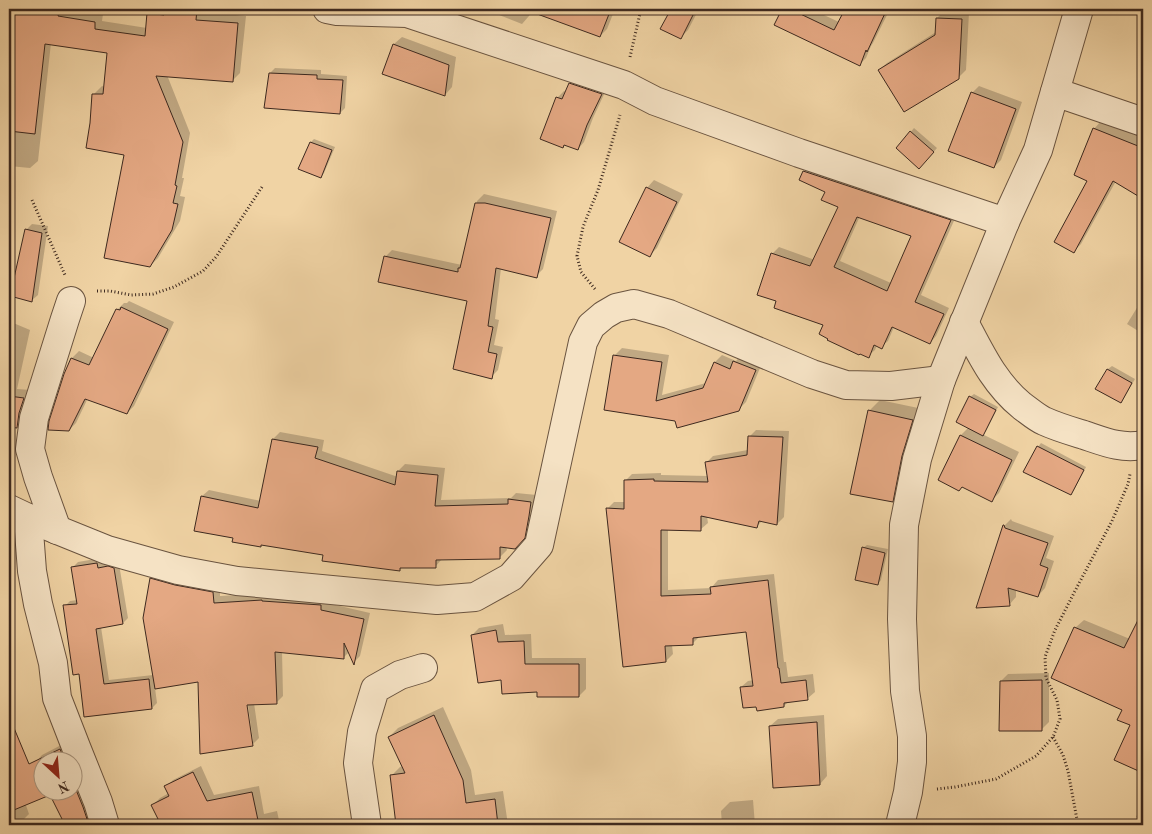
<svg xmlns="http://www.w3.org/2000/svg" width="1152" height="834" font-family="'Old Standard TT',serif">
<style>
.shadow{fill:#0003;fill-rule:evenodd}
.building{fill:#e4a883;stroke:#3d291f;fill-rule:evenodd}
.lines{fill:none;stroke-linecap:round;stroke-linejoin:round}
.minor-casing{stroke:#6a5440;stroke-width:30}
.path{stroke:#3d291f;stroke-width:3;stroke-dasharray:1 2.5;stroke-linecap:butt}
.minor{stroke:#f5e2c4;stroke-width:28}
</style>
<rect width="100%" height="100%" fill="#f0d3a4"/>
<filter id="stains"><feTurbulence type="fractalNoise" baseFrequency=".004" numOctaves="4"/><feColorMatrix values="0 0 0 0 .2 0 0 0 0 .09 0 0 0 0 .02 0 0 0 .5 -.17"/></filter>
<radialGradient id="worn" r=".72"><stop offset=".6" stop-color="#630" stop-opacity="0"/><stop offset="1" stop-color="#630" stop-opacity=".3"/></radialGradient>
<g class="shadow">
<path d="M9,9h60l34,5 -1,7 45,7 1,-14 5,-5h51v3l42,4 -6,57 -8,8 -65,-6 23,58 -8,45h2l-4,18 5,1 -5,24 -22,37 -8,8 -24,-112 -32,-60 8,-8 3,1 3,-35 -57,-9 -13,118 -8,7 -21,-2z"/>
<path d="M484,9h131l-8,20 -7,7 -69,-25 -2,5 -7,8z"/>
<path d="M672,9h27l-11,21 -8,8 -18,-10z"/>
<path d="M783,9h28l28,13 7,-13h44l-17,34 -2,3 -5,12 -7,7 -83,-40z"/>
<path d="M1124,9h19v9z"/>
<path d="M944,11l25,1 -3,58 -8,8 -79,-8 8,-7 49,-31 1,-14z"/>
<path d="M402,37l54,20 -4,30 -7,8 -62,-21 11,-30z"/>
<path d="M275,68l46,2v4l26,2 -2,32 -5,5 -70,-40z"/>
<path d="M576,78l31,10 -14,30 -9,24 -6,7 -13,-5 -2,2 -21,-7 16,-42 6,-6 2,1 4,-8z"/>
<path d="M979,86l43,16 -21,58 -7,7 -22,-74z"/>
<path d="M1101,121l42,17v60l-27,-17 -35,63 -7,7 15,-70 5,-52z"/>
<path d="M914,128l23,20 -14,16 -26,-16z"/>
<path d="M314,139l21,8 -11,26 -3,4 -10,-35z"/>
<path d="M811,165l146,49 -36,81 28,13 -13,28 -6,7 -36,-16 -6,14 -7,6 -4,-2 -2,5 -7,6 -43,-31 -47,-25 -6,-46 7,-7 36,13 25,-53 -13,-15 -23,-20zM860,216l53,20 -22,47 -51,-22z"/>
<path d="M9,172l5,12 -5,6z"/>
<path d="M654,180l29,14 -26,54 -7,7 -3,-67z"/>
<path d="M484,194l73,17 -14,58 -7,7 -35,-8 -6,51 4,1 -5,25 9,2 -5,23 -7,7 -22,-77 -84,-43 7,-7 70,15 15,-64z"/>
<path d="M32,224l16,2 -10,69 -7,6 -5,-71z"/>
<path d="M1143,298v36l-16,-10z"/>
<path d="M129,301l45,21 -40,84 -7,7 -39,-15 -12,25 -7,7 -4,-56 7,-16 7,-7 15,7 23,-48 7,-7h3z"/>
<path d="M11,322l19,8 -13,59 14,1 -7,29 -8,8 -7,-1v-101z"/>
<path d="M622,348l47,7 -7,40 44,-12 9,-21 7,-7 14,6 6,-7 20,9 -16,39 -8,8 -62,10 -70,-11 8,-53z"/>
<path d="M1112,366l23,13 -11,19 -3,4 -24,-13 11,-20z"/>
<path d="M974,394l24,13 -12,24 -4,3 37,18 -20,41 -7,7 -29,-14 -24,-7 22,-44 8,-8 1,-30z"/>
<path d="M880,400l43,9 -20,81 -11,11 -23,-90z"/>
<path d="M756,430l33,1 -5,86 -7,7 -14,-4 -6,6 -50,-10 1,7 -7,6h-33v61l43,-2 7,-8 56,-6 10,88h2l2,15 25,-3 2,18 -7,6 -19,3 -5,5 -43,-19 7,-6 6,-1 -7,-49 -48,6 -7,7 -20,1 1,9 -7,7 -58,-153 6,-6h11v-21l7,-7 29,-1v2l48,1 -3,-13 7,-7 35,-6 1,-13z"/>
<path d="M280,432l44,8 -2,11 76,26v-6l7,-7 40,4 -4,32 70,-2 5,-5 21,2 -6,34 -9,11 -16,7 1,3 -7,7 -58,2 -7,8 -32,-1 -3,4 -166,-33 -32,-41 7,-6 52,11 12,-62z"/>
<path d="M1041,443l45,24 -12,23 -3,4 -33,-47z"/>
<path d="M1011,519l1,2 42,15 -8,22 8,3 -9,27 -7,8 -22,-7v8l-7,8 -31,1 26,-80z"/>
<path d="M867,545l21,4 -7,31 -3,4 -15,-36z"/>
<path d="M101,558l2,6 11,-2 5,2 9,54 -5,5 -22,4 8,53 44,-5 -2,-96 7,-7 62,14v10l49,-3 58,6v4l43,10 -10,43 -6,6 -5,-10 -5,5 -62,-6 1,45 -6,6 -23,1 5,35 -7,7 -53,-64 -44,7 2,15 -5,5 -67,7 -4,-43 -16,-66 5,-5 8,-1 -5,-33 5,-5zM247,698l6,43h-2l-7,-42z"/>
<path d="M1084,620l46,19 5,-11 8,-8v152l-27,-13 15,-34 -56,-97z"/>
<path d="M503,624l2,11 26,-1 1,24h54v31l-7,7 -41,-5 -36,-12 -30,-44 7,-7z"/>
<path d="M1049,673v49l-8,8 -40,-49 7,-7z"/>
<path d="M443,707l28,63 4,25 28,-4 5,34h-110l-7,-49 9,-9 3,-1 -14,-29 9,-9z"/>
<path d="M824,715l3,61 -7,8 -50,-58 8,-7z"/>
<path d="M67,742l32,83h-33l-17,-33h23v-30h-30v16l-7,-15 7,-8z"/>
<path d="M9,756l20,58 -9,9 -6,2h-5z"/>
<path d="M201,766l13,29 45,-9 5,28 13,-3 3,14h-117l-10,-20 7,-7 9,-5 -3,-6 7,-7z"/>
<path d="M753,800l2,25h-33l-1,-14 9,-9z"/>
<path d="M1143,803v18l-7,-4z"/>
</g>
<g class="building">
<path d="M9,9h51l-2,7 37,6v7l50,7 2,-23 17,2 1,-6h32l-1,11 42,3 -5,59 -77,-6 27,66 -8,43 2,1 -4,17 5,1 -6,26 -22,37 -46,-9 20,-103 -38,-7 4,-25 2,-29h11l4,-41 -62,-9 -10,90 -26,-3z"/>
<path d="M530,9h81l-11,28 -71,-26z"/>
<path d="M671,9h25l-15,30 -21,-10z"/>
<path d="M782,9h8l44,21 11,-21h42l-20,43 -1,-2 -6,16 -86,-41z"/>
<path d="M936,18l26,1 -3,60 -55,33 -26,-42 57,-35z"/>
<path d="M393,44l56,21 -4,31 -63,-22z"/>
<path d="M269,73l48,2v4l26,1 -3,34 -76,-6z"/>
<path d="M569,83l33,11 -15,31 -9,25 -14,-5 -1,3 -23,-9 16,-42 6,2z"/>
<path d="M971,92l45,17 -22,59 -46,-17z"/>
<path d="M1093,128l50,20v51l-30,-18 -39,72 -20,-11 33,-61 -13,-6z"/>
<path d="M910,131l24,21 -15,17 -23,-21z"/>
<path d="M310,142l22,8 -11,28 -23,-9z"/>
<path d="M803,171l148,49 -36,82 29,12 -14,30 -38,-17 -10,22 -8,-4 -5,13 -9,-4 -1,1 -32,-15 1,-1 -9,-5 4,-9 -49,-17 2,-7 -19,-6 14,-42 39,13 28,-59 -17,-7 4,-8 -26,-12zM857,217l54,19 -24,55 -53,-24z"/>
<path d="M646,187l31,15 -27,55 -31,-15z"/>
<path d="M475,203h10l66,15 -14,60 -41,-10 -8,58 5,1 -5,25 9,2 -5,25 -39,-10 14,-68 -89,-19 6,-26 74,16v-4h2z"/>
<path d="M25,229l17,4 -10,69 -22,-6z"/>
<path d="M121,307l47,22 -41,85 -42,-15 -16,32 -21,-1 1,-9 15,-47 7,-16 18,7 27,-56 4,1z"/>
<path d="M613,355l49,7 -6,39 47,-13 11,-26 16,7 3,-8 23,9 -17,41 -62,17 -2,-7 -71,-11z"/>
<path d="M1107,369l25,14 -11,20 -26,-14z"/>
<path d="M9,396l15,2 -5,15 -2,15 -8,-1z"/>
<path d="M969,396l27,14 -13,26 -27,-14z"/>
<path d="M868,410l45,10 -11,36 -9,46 -43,-8z"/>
<path d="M960,435l52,25 -20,42 -30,-15 -3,4 -21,-11z"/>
<path d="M748,436l35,1 -6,88 -18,-4 -2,7 -56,-12v15l-40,-1v66l50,-2 -1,-7 58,-7 10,88h1l2,15 25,-3 2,20 -24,3v4l-27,4 -1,-4 -13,1 -3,-21 13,-1 -7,-54 -53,6v7l-28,1 1,16 -43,5 -17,-159 18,1v-29l30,-1v2l54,1 -3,-20 42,-7z"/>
<path d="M272,439l46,8 -3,11 80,27 2,-14 41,4 -3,31 73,-2v-5l23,3 -2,14 -4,22 -10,11 -15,-2v12l-64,1v8h-36v3l-78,-10 1,-6 -62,-10v2l-29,-5 1,-4 -39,-7 7,-35 57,12z"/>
<path d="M1037,446l47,24 -13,25 -48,-23z"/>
<path d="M1003,525h1l1,3 43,15 -8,22 8,3 -10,29 -30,-9 2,18 -34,2z"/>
<path d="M862,547l23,6 -7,32 -23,-5z"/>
<path d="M97,563l1,5 10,-2 6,2 9,56 -27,5 8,55 45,-5 3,30 -68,8 -5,-43 -6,1 -10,-70 14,-1 -6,-37z"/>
<path d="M150,578l25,7 38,7 1,11 48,-3v1l59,4v5l43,9 -10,46 -10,-22v16l-69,-7 2,52 -30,1 6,41 -53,8 -2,-72 -43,7 -12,-71z"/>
<path d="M1143,610v163l-29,-13 16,-35 -13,-5 5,-10 -71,-32 23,-51 50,21z"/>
<path d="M496,630l2,12 26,-1 1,23h54v33h-42v-5l-35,2 -1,-14 -23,3 -7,-48z"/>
<path d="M1042,680v51h-43l1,-50z"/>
<path d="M434,715l29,65 3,23 29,-4 3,26h-102l-6,-50 15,-2 -17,-36z"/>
<path d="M9,716l20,48 31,-15 5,13h-23v30h30v-12l11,27 6,18h-24l-15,-30 -41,17z"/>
<path d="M817,722l3,63 -47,3 -4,-62z"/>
<path d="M193,772l14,29 45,-9 7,33h-98l-10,-20 18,-9 -5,-10z"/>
</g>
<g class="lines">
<g class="minor-casing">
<g id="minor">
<path d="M327,9l10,2 70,2 217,72 31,16 144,52 206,69"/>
<path d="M1055,92l88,30"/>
<path d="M964,322c17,32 30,61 58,84 7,5 15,12 22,15 13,6 27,10 40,14 21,7 37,14 59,10"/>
<path d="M9,509l19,9 79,32 71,20 59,11 200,19 38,-3 36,-20 28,-32 44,-203 8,-16 13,-11 12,-7 18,-4 35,10 143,60 34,11 45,1 50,-6"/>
<path d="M28,518l4,53 6,33 15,59 4,35 19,49 22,55 7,23"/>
<path d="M57,530l-19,-53 -8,-28 4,-31 31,-99 6,-18"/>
<path d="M367,825l-9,-62 4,-31 13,-43 25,-14 23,-7"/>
<path d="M900,825l8,-33 4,-30v-26l-7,-45 -3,-72 2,-94 13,-66 24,-79 64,-158 33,-72 41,-141"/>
</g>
</g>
<g class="path">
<path d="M630,57l11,-48"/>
<path d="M32,200l33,75"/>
<path d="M595,289l-14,-17 -4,-16 6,-29 15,-37 22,-75"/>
<path d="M97,291h13l21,4 22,-1 21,-7 29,-16 13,-14 46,-70"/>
<path d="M1053,737l10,18 5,16 10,54"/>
<path d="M937,789l18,-2 41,-8 40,-23 17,-19 7,-18 -3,-19 -11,-22 -1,-21 10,-27 21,-41 36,-68 16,-37 2,-10"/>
</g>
<use href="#minor" class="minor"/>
</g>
<rect width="1152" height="834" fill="none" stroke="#f0d3a4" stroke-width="30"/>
<rect x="10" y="10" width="1132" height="814" fill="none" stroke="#3d291f" stroke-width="2.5"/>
<rect x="15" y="15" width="1122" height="804" fill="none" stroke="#3d291f"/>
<g transform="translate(58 776) rotate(154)"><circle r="24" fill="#f5e2c4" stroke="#ab9882"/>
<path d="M0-4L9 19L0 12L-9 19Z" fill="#8f2418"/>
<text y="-8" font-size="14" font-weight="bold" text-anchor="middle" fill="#3d291f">N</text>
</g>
<rect width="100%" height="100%" filter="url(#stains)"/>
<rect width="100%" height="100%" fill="url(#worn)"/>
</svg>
